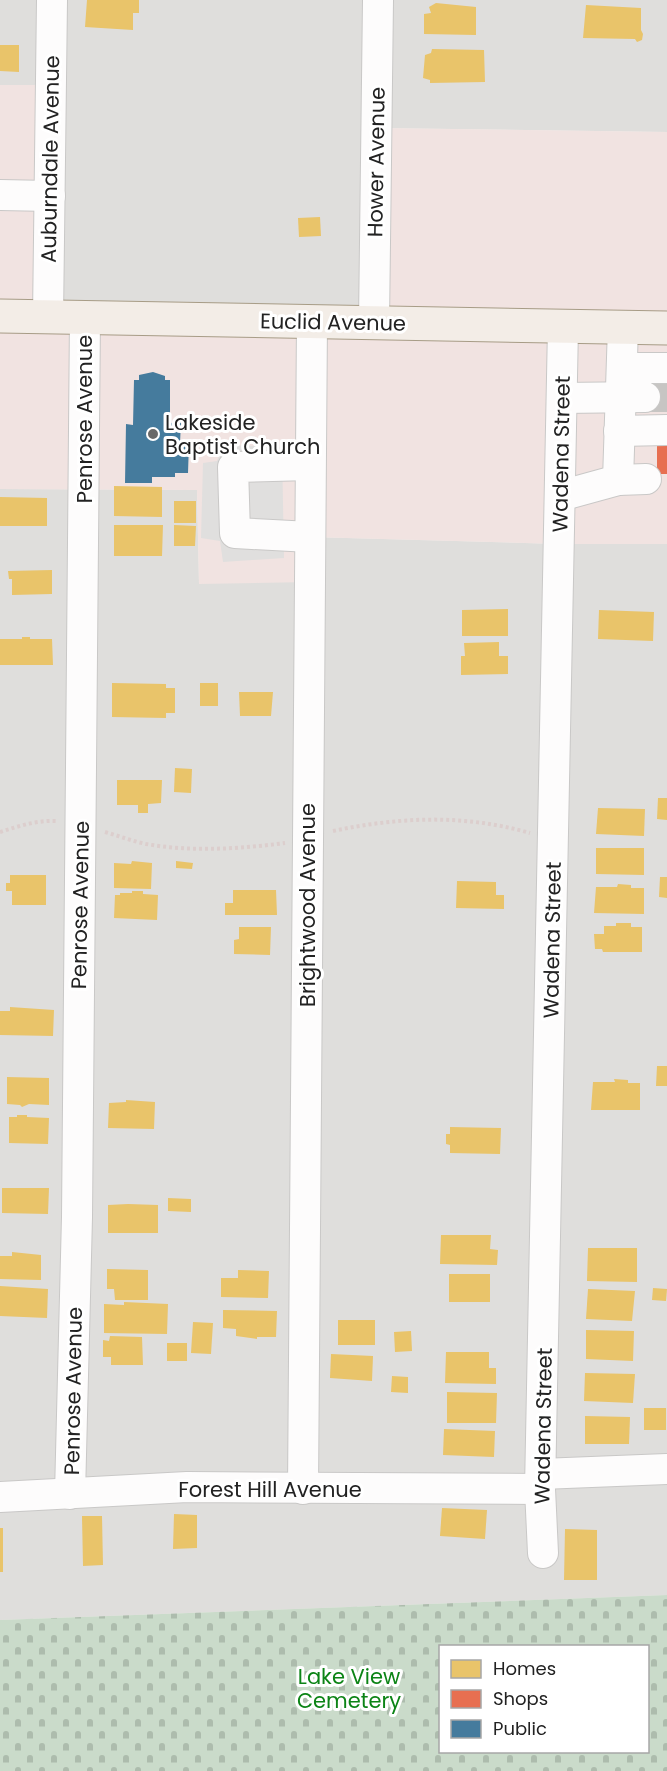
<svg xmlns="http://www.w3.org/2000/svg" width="667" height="1771" font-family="Poppins,sans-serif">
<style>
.residential{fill:#dfdedc}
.commercial{fill:#f1e3e1}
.cemetery{fill:url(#cemetery-stones);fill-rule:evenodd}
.parking{fill:#e0dfde}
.homes{fill:#e9c46a}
.shops{fill:#e76f51}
.public{fill:#457b9d}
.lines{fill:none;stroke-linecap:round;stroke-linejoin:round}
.minor-tunnel{stroke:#c7c5c3;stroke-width:30;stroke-dasharray:30 15;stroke-linecap:butt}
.minor-casing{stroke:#c9c8c7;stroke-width:32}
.major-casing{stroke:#a79c86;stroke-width:35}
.path{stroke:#dccecd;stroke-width:4;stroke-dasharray:3 3;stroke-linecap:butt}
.minor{stroke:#fdfcfc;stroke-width:30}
.major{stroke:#f3ede7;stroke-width:33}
.poi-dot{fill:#6a6968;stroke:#fff;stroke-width:2}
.labels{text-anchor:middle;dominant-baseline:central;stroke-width:6;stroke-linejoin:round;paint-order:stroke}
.street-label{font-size:21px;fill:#222;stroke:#fff}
.poi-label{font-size:21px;fill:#222;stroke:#fff;text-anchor:start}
.park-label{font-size:21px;fill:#0c8416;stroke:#fff}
</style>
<defs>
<pattern id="cemetery-stones" width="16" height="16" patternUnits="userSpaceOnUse" patternTransform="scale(1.5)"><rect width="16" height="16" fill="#cadbca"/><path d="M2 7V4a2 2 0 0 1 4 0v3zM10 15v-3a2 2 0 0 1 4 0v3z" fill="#adbcad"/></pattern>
</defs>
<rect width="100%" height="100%" fill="#f0eeeb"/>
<g class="residential">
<path d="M0,0h667v132l-291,-4 -2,195 -326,-5 3,-233h-51z"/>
<path d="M0,489l197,1 2,93 111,-46 249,7h108v1051l-667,25z"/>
</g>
<path class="commercial" d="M0,85h51l-3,232 326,6 2,-195 291,4v412h-108l-249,-7v45l-111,2 -2,-94 -197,-1z"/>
<path class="cemetery" d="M667,1595v176h-667v-151zM440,1646h208v106h-208z"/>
<path class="parking" d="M223,445l59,2 2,111 -61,4 -3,-21 -19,-3 2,-75 14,-2z"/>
<g class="homes">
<path d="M87,0h52v13h-6v17l-48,-3z"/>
<path d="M436,3l40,4v28l-52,-1v-20l7,-1 -2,-6z"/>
<path d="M586,5l55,3v22l2,4 -1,6 -5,2 -2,-3 -52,-1z"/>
<path d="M0,45h19v27l-19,-1z"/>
<path d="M432,49l52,1 1,32 -55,1v-3l-7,-2 2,-23 6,-2z"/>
<path d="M320,217l1,19 -22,1 -1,-19z"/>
<path d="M114,486l48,1v30l-48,-1z"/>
<path d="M0,497l47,1v28h-47z"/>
<rect x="174" y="501" width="22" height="22"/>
<path d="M114,525h49l-1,31h-48z"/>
<path d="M174,525l22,1 -1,20h-21z"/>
<path d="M52,570v24l-40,1v-16h-3l-1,-8z"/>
<path d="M508,609v27h-46v-26z"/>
<path d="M599,610l55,2 -1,29 -55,-2z"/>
<path d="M22,637h8v2h22l1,26h-53v-26h22z"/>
<path d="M499,642v14h9v18l-47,1v-19h4l-1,-13z"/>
<path d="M112,683l54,1v4h9v25h-9v5l-54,-1z"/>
<rect x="200" y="683" width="18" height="23"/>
<path d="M239,692h34l-2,24h-31z"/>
<path d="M175,768l17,1 -1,24 -17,-1z"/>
<path d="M117,780h45l-1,23 -13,1v9h-10v-8h-21z"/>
<path d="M658,798h9v22l-10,-1z"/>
<path d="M598,808l47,1 -1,27 -48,-2z"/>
<path d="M596,848h48v27l-48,-1z"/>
<path d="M132,861l20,2 -1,26 -37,-1v-25l17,1z"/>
<path d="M176,861l17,2 -1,6 -16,-1z"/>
<path d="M10,875h36v30h-34v-14h-6v-8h4z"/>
<path d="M660,877h7v21l-8,-1z"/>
<path d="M457,881l39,1v13h8v14l-48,-1z"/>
<path d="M618,884l13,1v3h13v26l-50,-1 2,-26h21z"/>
<path d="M233,890h43l1,25h-52v-12h8z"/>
<path d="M132,891h11v3l15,1 -1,25 -43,-2 1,-23h5v-2h12z"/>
<path d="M616,923h15v4h11v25h-39l-1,-3h-7l-1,-15h10v-8h12z"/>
<path d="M239,927h32l-1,28 -36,-1v-14l5,-1z"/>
<path d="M10,1007l44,3 -1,26 -53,-1v-24h10z"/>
<path d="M657,1066h10v20h-11z"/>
<path d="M7,1077l42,1v27l-20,-1 -7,3 -2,-2 -13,-1z"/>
<path d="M614,1079l14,1v3h12v27h-49l2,-28h22z"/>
<path d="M126,1100l29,2 -1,27 -46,-1 1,-25 17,-1z"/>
<path d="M17,1115h10v2l22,1 -1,26 -39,-1v-26h8z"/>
<path d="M450,1127l51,1 -1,26 -50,-1v-8l-4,-1v-10h4z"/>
<path d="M2,1188h47l-1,26 -46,-1z"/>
<path d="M168,1198l23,1v13l-23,-1z"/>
<path d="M128,1204l30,1v28h-50v-28z"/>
<path d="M441,1235h50l-1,14 8,1 -1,15 -57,-1z"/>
<path d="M588,1248h49v34l-50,-1z"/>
<path d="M12,1252l29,3v25l-41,-1v-23h12z"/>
<path d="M107,1269l41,1v30h-33l-1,-11h-7z"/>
<path d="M238,1270l31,1 -1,27 -47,-1v-19h17z"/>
<rect x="449" y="1274" width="41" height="28"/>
<path d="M0,1286l48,3 -1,29 -47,-2z"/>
<path d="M653,1288l14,1 -1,12 -14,-1z"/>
<path d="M588,1289l47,2 -3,30 -46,-2z"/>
<path d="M124,1302l44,2 -1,30 -63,-1v-29l20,1z"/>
<path d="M223,1310l54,1 -1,26h-19v2l-21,-3v-7l-13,-1z"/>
<rect x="338" y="1320" width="37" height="25"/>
<path d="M193,1322l20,1 -2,31 -20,-1z"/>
<path d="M586,1330l48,1 -1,30 -47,-2z"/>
<path d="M411,1331l1,20 -17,1 -1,-20z"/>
<path d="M110,1336l32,1 1,28h-32v-8h-8v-17l6,1z"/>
<rect x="167" y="1343" width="20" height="18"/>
<path d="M446,1352h43v16h7v16l-51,-1z"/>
<path d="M331,1354l42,2 -1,25 -42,-3z"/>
<path d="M585,1373l50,1 -2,29 -49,-2z"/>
<path d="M392,1376l16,1v16l-17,-1z"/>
<path d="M447,1392l50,1 -1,30h-49z"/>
<rect x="644" y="1408" width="22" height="22"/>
<path d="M585,1416l45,1 -1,27h-44z"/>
<path d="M444,1429l51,2 -1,26 -51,-2z"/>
<path d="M442,1508l45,2 -2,29 -45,-3z"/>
<path d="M174,1514l23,1v33l-24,1z"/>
<path d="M82,1516h20l1,49 -20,1z"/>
<rect x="0" y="1528" width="3" height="44"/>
<path d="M565,1529l32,1v50h-33z"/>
</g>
<rect class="shops" x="657" y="438" width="10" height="36"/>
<path class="public" d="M153,372l12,4v4h5v43l11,-1 -1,21h9l-1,30h-13v4h-23v6h-27l1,-59 7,1 1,-45h5v-5z"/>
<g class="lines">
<path class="minor-tunnel" d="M645,397h22"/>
<g class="minor-casing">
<g id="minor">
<path d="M0,195l50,1"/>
<path d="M48,318l4,-318"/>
<path d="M374,323l4,-323"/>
<path d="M622,368h45"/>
<path d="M562,398l83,-1"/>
<path d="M619,431l48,-1"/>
<path d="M618,480l28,-1"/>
<path d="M560,496l58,-16 5,-153"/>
<path d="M310,537l-75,-4 -2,-66 77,-2"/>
<path d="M541,1474l126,-5"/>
<path d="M303,1489l9,-1167"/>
<path d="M70,1494l7,-277 8,-900"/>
<path d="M0,1497l187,-10 353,2"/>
<path d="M543,1553l-3,-64 23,-1162"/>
</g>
</g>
<g class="major-casing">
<path id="major" d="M0,316l667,12"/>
</g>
<g class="path">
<path d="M333,831c66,-14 131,-17 197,2"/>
<path d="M0,832c19,-6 37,-12 57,-11"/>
<path d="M105,832c14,4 27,9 41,12 45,8 93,5 139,-1"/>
</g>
<use href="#minor" class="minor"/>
<use href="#major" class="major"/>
</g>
<circle class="poi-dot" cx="153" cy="434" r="6"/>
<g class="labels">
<g class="street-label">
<text transform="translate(50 159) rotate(-89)">Auburndale Avenue</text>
<text transform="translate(376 162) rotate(-89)">Hower Avenue</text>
<text transform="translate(333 322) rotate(1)">Euclid Avenue</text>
<text transform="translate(84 419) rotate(-90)">Penrose Avenue</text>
<text transform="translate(561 454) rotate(-89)">Wadena Street</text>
<text transform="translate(80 905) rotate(-89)">Penrose Avenue</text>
<text transform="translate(307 905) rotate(-90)">Brightwood Avenue</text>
<text transform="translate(552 940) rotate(-89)">Wadena Street</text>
<text transform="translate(73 1391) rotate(-89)">Penrose Avenue</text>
<text transform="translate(543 1426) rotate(-89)">Wadena Street</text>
<text x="270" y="1489">Forest Hill Avenue</text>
</g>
<g class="poi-label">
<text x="165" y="422">Lakeside<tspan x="165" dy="24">Baptist Church</tspan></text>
</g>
<g class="park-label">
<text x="349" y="1676">Lake View<tspan x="349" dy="24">Cemetery</tspan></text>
</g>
</g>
<rect x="439" y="1645" width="210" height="108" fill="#ffffff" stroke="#a7a7a7" stroke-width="1.5"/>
<rect x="451" y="1660" width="30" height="18" fill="#e9c46a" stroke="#a7a7a7" stroke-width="1.5"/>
<text x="493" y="1675" font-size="18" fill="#222222">Homes</text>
<rect x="451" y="1690" width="30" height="18" fill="#e76f51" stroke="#a7a7a7" stroke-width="1.5"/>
<text x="493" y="1705" font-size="18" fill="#222222">Shops</text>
<rect x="451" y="1720" width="30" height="18" fill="#457b9d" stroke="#a7a7a7" stroke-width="1.5"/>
<text x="493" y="1735" font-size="18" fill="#222222">Public</text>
</svg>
